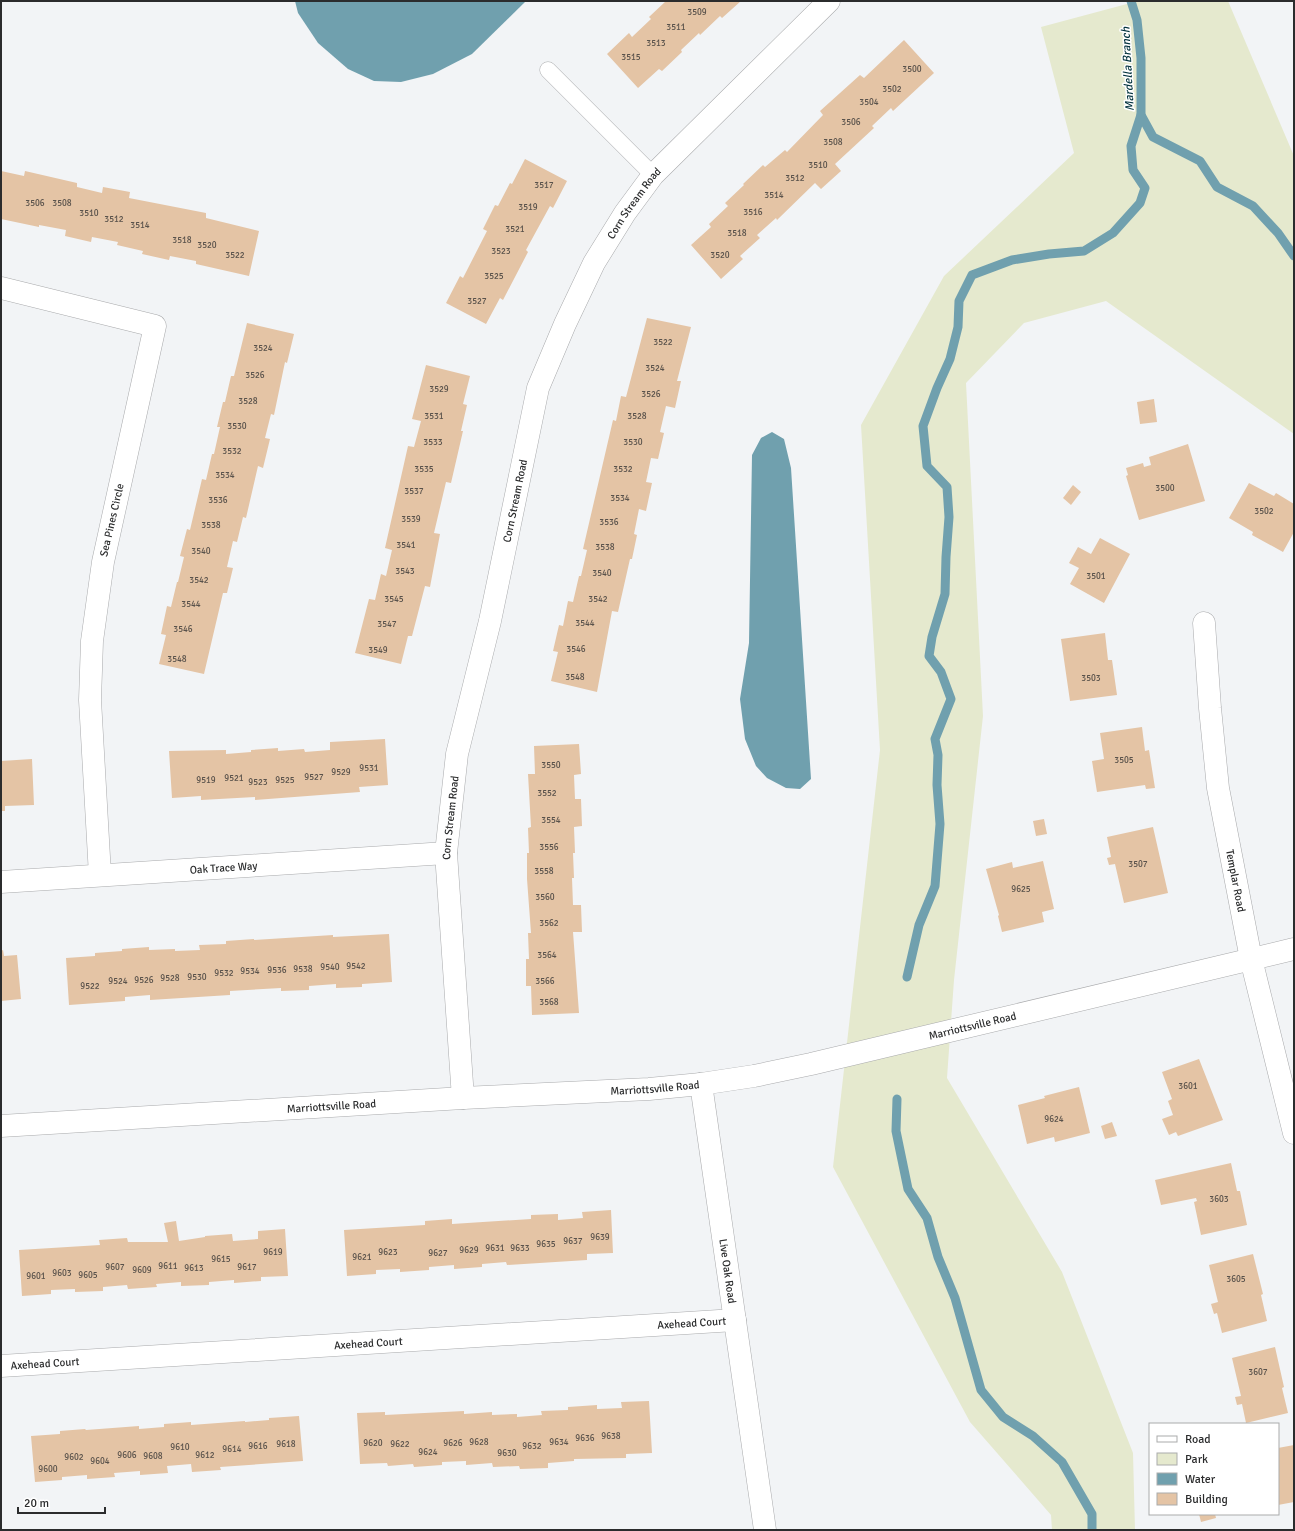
<svg xmlns="http://www.w3.org/2000/svg" width="1295" height="1531" font-family="Signika,sans-serif">
<style>
.green{fill:#e5e9ce}
.water{fill:#70a0ae}
.lines{fill:none;stroke-linecap:round;stroke-linejoin:round}
.stream{stroke:#70a0ae;stroke-width:9}
.building{fill:#e4c4a5}
.service-casing{stroke:#a9aaac;stroke-width:17}
.minor-casing{stroke:#a9aaac;stroke-width:23}
.service{stroke:#fff;stroke-width:16}
.minor{stroke:#fff;stroke-width:22}
.labels{text-anchor:middle;dominant-baseline:central;stroke-width:3;stroke-linejoin:round;paint-order:stroke}
.number-label{font-size:9px;fill:#59524b}
.street-label{font-size:11px;fill:#2b2c2d;stroke:#fff}
.water-label{font-size:12px;font-style:italic;fill:#03333e;stroke:#fff}
</style>
<rect width="100%" height="100%" fill="#f2f4f6"/>
<path class="green" d="M1138,1h90l66,155v278l-188,-133 -82,22 -58,60 17,333 -29,264 -7,98 115,194 71,181 2,77h-83l-1,-15 -81,-93 -137,-255 47,-417 -19,-325 83,-149 130,-123 -33,-126z"/>
<g class="water">
<path d="M295,1h231l-54,53 -39,20 -32,8 -27,-1 -26,-12 -30,-26 -20,-30z"/>
<path d="M772,432l12,7 7,29 20,311 -11,10 -14,-1 -19,-10 -11,-12 -11,-27 -5,-40 9,-56 3,-188 9,-17z"/>
</g>
<g class="lines">
<g class="stream">
<path d="M1131,1l6,19 4,38v57l12,22 47,24 17,26 36,19 25,27 16,23"/>
<path d="M907,977l12,-52 16,-39 5,-62 -3,-39 1,-30 -3,-16 16,-40 -10,-27 -12,-16 3,-19 13,-43 1,-37 3,-40 -2,-30 -20,-21 -4,-40 14,-38 13,-29 8,-32 1,-26 13,-26 40,-15 37,-6 35,-3 29,-18 27,-30 5,-15 -12,-18 -2,-24 10,-31"/>
<path d="M897,1099l-1,32 12,58 19,29 11,39 17,41 26,92 22,27 30,19 29,26 30,52v16"/>
</g>
</g>
<g class="building">
<path d="M666,1h75l-19,17 -2,-2 -20,19 -1,-2 -18,17 1,2 -20,19 -3,-2 -21,19 -31,-34 22,-21 3,4 19,-18 -2,-2z"/>
<path d="M904,40l30,33 -41,38 -2,-3 -19,18 2,2 -39,36 6,7 -20,18 -6,-6 -38,37 -1,-2 -19,17 3,3 -20,18 3,3 -22,20 -30,-34 20,-18 -2,-3 19,-18 -3,-3 19,-18 -1,-1 20,-19 2,2 20,-17 2,2 36,-37 -3,-4 40,-36 4,3z"/>
<path d="M525,159l42,22 -14,27 -3,-2 -24,44 2,2 -25,48 -3,-2 -14,26 -40,-21 14,-27 3,2 24,-47 -4,-2 12,-24 3,1 12,-23 2,1z"/>
<path d="M1,171l23,5 1,-5 52,12v4l25,6 1,-6 27,5 -1,6 77,15v5l53,13 -10,45 -53,-12v-3l-26,-5 -1,4 -27,-6 1,-3 -26,-6 1,-3 -26,-5 -1,5 -26,-6 1,-6 -27,-5v2l-38,-8z"/>
<path d="M647,318l44,9 -14,54h4l-6,27 -9,-2 -6,26 4,1 -6,26 -7,-1 -5,24 6,1 -6,28 -7,-2 -5,25 3,1 -5,24h-2l-12,53 -6,-1 -15,81 -46,-11 7,-29 -5,-1 6,-26 4,1 5,-25 5,1 6,-26h2l6,-26 -4,-1 30,-129 3,1 5,-25 5,1z"/>
<path d="M247,323l47,11 -7,29 -2,-1 -11,53 -3,-1 -6,24 5,1 -7,29 -5,-2 -12,52 -3,-1 -6,25 -4,-1 -6,26 6,1 -6,25h-4l-19,81 -45,-10 7,-29 -5,-1 6,-28 4,1 6,-25h1l6,-25 -4,-1 7,-27 3,1 12,-51 4,1 6,-26h2l6,-27h-3l6,-25h2l6,-26h3z"/>
<path d="M426,365l44,11 -7,28 4,1 -6,26h2l-12,52 -5,-1 -12,51 6,1 -10,53 -5,-1 -13,50h-4l-7,28 -46,-11 14,-54 6,1 6,-26 5,2 6,-26 -7,-2 23,-102 6,1 7,-26 -9,-2z"/>
<path d="M1154,399l3,23 -17,2 -3,-22z"/>
<path d="M1188,444l17,57 -66,19 -13,-44 2,-1 -2,-7 17,-5 1,4 7,-2 -2,-8z"/>
<path d="M1249,483l25,13 2,-3 18,11v28l-11,20 -31,-17 1,-3 -24,-14z"/>
<path d="M1073,485l8,7 -10,13 -8,-7z"/>
<path d="M1100,538l30,16 -26,49 -34,-19 9,-16 -10,-5 9,-16 13,7z"/>
<path d="M1105,633l3,27h4l5,35 -47,6 -9,-62z"/>
<path d="M1142,727l3,24 4,-1 6,38 -9,1 -1,-4 -48,7 -5,-31 12,-2 -4,-26z"/>
<path d="M385,739l3,46 -29,2 1,5 -105,8v-3l-54,3v-4l-29,2 -3,-47 57,-1v4l25,-2v-2l27,-2v3l26,-2 1,3 25,-2v-8z"/>
<path d="M579,744l2,30 -7,1 1,24h6l1,27 -8,1 1,26h-2l1,25h-2l1,27h8l1,27h-9l6,81 -47,2 -1,-29h-5v-27h3l-1,-26h3l-4,-54v-26h2l-1,-25 3,-1 -3,-53h7l-1,-28z"/>
<path d="M32,759l2,46 -29,1v5h-4v-50z"/>
<path d="M1044,819l3,15 -11,2 -3,-15z"/>
<path d="M1153,827l15,66 -44,10 -9,-39 -6,1 -2,-7 4,-1 -4,-20z"/>
<path d="M1043,861l11,48 -12,3 2,10 -42,10 -4,-16 1,-1 -13,-46 26,-7 1,6z"/>
<path d="M389,934l3,48 -30,2v3l-26,1v-4l-27,2v4l-28,1v-3l-51,3v4l-80,5v-5l-25,2v4l-56,4 -3,-47 29,-2v-3l27,-2v-2l27,-2v3l26,-1v2l25,-1 -1,-5 27,-1v-3l28,-2v1l79,-5v2z"/>
<path d="M3,950l1,6 13,-1 4,44 -20,2v-50z"/>
<path d="M1199,1059l24,61 -45,16 -2,-4 -7,3 -7,-16 11,-4 -5,-14 4,-2 -10,-27z"/>
<path d="M1079,1087l11,46 -35,9 -1,-5 -27,7 -9,-39 27,-7 -1,-2z"/>
<path d="M1112,1122l5,14 -12,3 -4,-13z"/>
<path d="M1231,1163l6,28h3l7,34 -46,10 -7,-33 3,-1 -1,-3 -35,7 -6,-25z"/>
<path d="M611,1210l2,43 -26,1v6l-80,5 -1,-3 -24,2v3l-28,2v-4l-25,2v3l-29,2v-3l-24,1v4l-29,2 -3,-46 81,-5v-4l27,-2v5l79,-5v-4l27,-1v6l25,-2 -1,-6z"/>
<path d="M176,1221l3,20 26,-4v-1l27,-2 1,7 25,-2v-8l27,-2 3,47 -27,1v4l-27,2v-3l-25,2v3l-28,1v-4l-25,2 1,3 -29,2 -1,-4 -24,2v4l-28,1v-3l-24,1v4l-29,2 -3,-46 81,-5 -1,-5 28,-2 1,4h40l-4,-19z"/>
<path d="M1253,1254l10,40 -2,1 6,26 -45,12 -5,-20 -3,1 -3,-10 7,-2 -9,-37z"/>
<path d="M1275,1347l9,40 -2,1 6,25 -42,10 -4,-19 -5,1 -2,-8 6,-1 -9,-38z"/>
<path d="M649,1401l3,52 -26,1v4l-52,1v2l-26,2v5l-28,1 -1,-3 -26,1 -1,-4 -26,2v-4l-24,1v3l-28,2 -1,-3 -25,2 -1,-3 -27,1 -3,-51 28,-1v3l79,-4v3l28,-2v3l25,-1v3l25,-2 -1,-4 27,-1v-3l29,-2v4l25,-1 -1,-6z"/>
<path d="M299,1416l4,45 -83,6 1,3 -29,2 -1,-8 -24,2 1,7 -28,2v-4l-26,2 1,4 -28,2v-4l-25,2v3l-27,2 -4,-46 29,-2v-3l25,-2 1,1 53,-4v3l25,-2v-3l27,-2v3l54,-4v1l24,-2v-2z"/>
<path d="M1294,1445v57l-16,3v-57z"/>
<path d="M1199,1514h16l1,4 -15,4z"/>
</g>
<g class="lines">
<g class="service-casing">
<path id="service" d="M548,70l105,105"/>
</g>
<g class="minor-casing">
<g id="minor">
<path d="M1,288l154,38 -52,236 -11,79 -2,59 10,175"/>
<path id="s1" d="M1204,623l6,85 8,80 33,171 43,174"/>
<path id="s2" d="M1,882l445,-29"/>
<path id="s3" d="M701,1084l64,446"/>
<path id="s4" d="M463,1098l-17,-245 11,-99 33,-133 48,-233 27,-64 29,-61 31,-50 28,-38 176,-174"/>
<path id="s5" d="M1,1126l462,-28 186,-9 52,-5 53,-8 57,-12 483,-115"/>
<path id="s6" d="M1,1366l734,-46"/>
</g>
</g>
<use href="#service" class="service"/>
<use href="#minor" class="minor"/>
</g>
<g class="labels">
<g class="number-label">
<text x="697" y="12">3509</text>
<text x="676" y="27">3511</text>
<text x="656" y="43">3513</text>
<text x="631" y="57">3515</text>
<text x="912" y="69">3500</text>
<text x="892" y="89">3502</text>
<text x="869" y="102">3504</text>
<text x="851" y="122">3506</text>
<text x="833" y="142">3508</text>
<text x="818" y="165">3510</text>
<text x="795" y="178">3512</text>
<text x="544" y="185">3517</text>
<text x="774" y="195">3514</text>
<text x="35" y="203">3506</text>
<text x="62" y="203">3508</text>
<text x="528" y="207">3519</text>
<text x="753" y="212">3516</text>
<text x="89" y="213">3510</text>
<text x="114" y="219">3512</text>
<text x="140" y="225">3514</text>
<text x="515" y="229">3521</text>
<text x="737" y="233">3518</text>
<text x="182" y="240">3518</text>
<text x="207" y="245">3520</text>
<text x="501" y="251">3523</text>
<text x="235" y="255">3522</text>
<text x="720" y="255">3520</text>
<text x="494" y="276">3525</text>
<text x="477" y="301">3527</text>
<text x="663" y="342">3522</text>
<text x="263" y="348">3524</text>
<text x="655" y="368">3524</text>
<text x="255" y="375">3526</text>
<text x="439" y="389">3529</text>
<text x="651" y="394">3526</text>
<text x="248" y="401">3528</text>
<text x="434" y="416">3531</text>
<text x="637" y="416">3528</text>
<text x="237" y="426">3530</text>
<text x="433" y="442">3533</text>
<text x="633" y="442">3530</text>
<text x="232" y="451">3532</text>
<text x="424" y="469">3535</text>
<text x="623" y="469">3532</text>
<text x="225" y="475">3534</text>
<text x="1165" y="488">3500</text>
<text x="414" y="491">3537</text>
<text x="620" y="498">3534</text>
<text x="218" y="500">3536</text>
<text x="1264" y="511">3502</text>
<text x="411" y="519">3539</text>
<text x="609" y="522">3536</text>
<text x="211" y="525">3538</text>
<text x="406" y="545">3541</text>
<text x="605" y="547">3538</text>
<text x="201" y="551">3540</text>
<text x="405" y="571">3543</text>
<text x="602" y="573">3540</text>
<text x="1096" y="576">3501</text>
<text x="199" y="580">3542</text>
<text x="394" y="599">3545</text>
<text x="598" y="599">3542</text>
<text x="191" y="604">3544</text>
<text x="585" y="623">3544</text>
<text x="387" y="624">3547</text>
<text x="183" y="629">3546</text>
<text x="576" y="649">3546</text>
<text x="378" y="650">3549</text>
<text x="177" y="659">3548</text>
<text x="575" y="677">3548</text>
<text x="1091" y="678">3503</text>
<text x="1124" y="760">3505</text>
<text x="551" y="765">3550</text>
<text x="369" y="768">9531</text>
<text x="341" y="772">9529</text>
<text x="314" y="777">9527</text>
<text x="234" y="778">9521</text>
<text x="206" y="780">9519</text>
<text x="285" y="780">9525</text>
<text x="258" y="782">9523</text>
<text x="547" y="793">3552</text>
<text x="551" y="820">3554</text>
<text x="549" y="847">3556</text>
<text x="1138" y="864">3507</text>
<text x="544" y="871">3558</text>
<text x="1021" y="889">9625</text>
<text x="545" y="897">3560</text>
<text x="549" y="923">3562</text>
<text x="547" y="955">3564</text>
<text x="356" y="966">9542</text>
<text x="330" y="967">9540</text>
<text x="303" y="969">9538</text>
<text x="277" y="970">9536</text>
<text x="250" y="971">9534</text>
<text x="224" y="973">9532</text>
<text x="197" y="977">9530</text>
<text x="170" y="978">9528</text>
<text x="144" y="980">9526</text>
<text x="118" y="981">9524</text>
<text x="545" y="981">3566</text>
<text x="90" y="986">9522</text>
<text x="549" y="1002">3568</text>
<text x="1188" y="1086">3601</text>
<text x="1054" y="1119">9624</text>
<text x="1219" y="1199">3603</text>
<text x="600" y="1237">9639</text>
<text x="573" y="1241">9637</text>
<text x="546" y="1244">9635</text>
<text x="495" y="1248">9631</text>
<text x="520" y="1248">9633</text>
<text x="469" y="1250">9629</text>
<text x="273" y="1252">9619</text>
<text x="388" y="1252">9623</text>
<text x="438" y="1253">9627</text>
<text x="362" y="1257">9621</text>
<text x="221" y="1259">9615</text>
<text x="168" y="1266">9611</text>
<text x="115" y="1267">9607</text>
<text x="247" y="1267">9617</text>
<text x="194" y="1268">9613</text>
<text x="142" y="1270">9609</text>
<text x="62" y="1273">9603</text>
<text x="88" y="1275">9605</text>
<text x="36" y="1276">9601</text>
<text x="1236" y="1279">3605</text>
<text x="1258" y="1372">3607</text>
<text x="611" y="1436">9638</text>
<text x="585" y="1438">9636</text>
<text x="479" y="1442">9628</text>
<text x="559" y="1442">9634</text>
<text x="373" y="1443">9620</text>
<text x="453" y="1443">9626</text>
<text x="286" y="1444">9618</text>
<text x="400" y="1444">9622</text>
<text x="258" y="1446">9616</text>
<text x="532" y="1446">9632</text>
<text x="180" y="1447">9610</text>
<text x="232" y="1449">9614</text>
<text x="428" y="1452">9624</text>
<text x="507" y="1453">9630</text>
<text x="127" y="1455">9606</text>
<text x="205" y="1455">9612</text>
<text x="153" y="1456">9608</text>
<text x="74" y="1457">9602</text>
<text x="100" y="1461">9604</text>
<text x="48" y="1469">9600</text>
</g>
<g class="street-label">
<text stroke="none"><textPath href="#s4" startOffset="929">Corn Stream Road</textPath></text>
<text stroke="none"><textPath href="#s4" startOffset="605">Corn Stream Road</textPath></text>
<text transform="translate(112 520) rotate(-77)">Sea Pines Circle</text>
<text stroke="none"><textPath href="#s4" startOffset="281">Corn Stream Road</textPath></text>
<text stroke="none"><textPath href="#s2" startOffset="223">Oak Trace Way</textPath></text>
<text stroke="none"><textPath href="#s1" startOffset="260">Templar Road</textPath></text>
<text stroke="none"><textPath href="#s5" startOffset="979">Marriottsville Road</textPath></text>
<text stroke="none"><textPath href="#s5" startOffset="655">Marriottsville Road</textPath></text>
<text stroke="none"><textPath href="#s5" startOffset="331">Marriottsville Road</textPath></text>
<text stroke="none"><textPath href="#s3" startOffset="189">Live Oak Road</textPath></text>
<text stroke="none"><textPath href="#s6" startOffset="692">Axehead Court</textPath></text>
<text stroke="none"><textPath href="#s6" startOffset="368">Axehead Court</textPath></text>
<text stroke="none"><textPath href="#s6" startOffset="44">Axehead Court</textPath></text>
</g>
<g class="water-label">
<text transform="translate(1128 69) rotate(-93)">Mardella Branch</text>
</g>
</g>
<rect width="1295" height="1531" fill="none" stroke="#2b2c2d" stroke-width="4"/>
<rect x="1149" y="1423" width="130" height="92" fill="#ffffff" stroke="#aaabab"/>
<rect x="1157" y="1436" width="20" height="6" fill="#ffffff" stroke="#aaabab"/>
<text x="1185" y="1443" font-size="12" fill="#2b2c2d">Road</text>
<rect x="1157" y="1453" width="20" height="12" fill="#e5e9ce" stroke="#aaabab"/>
<text x="1185" y="1463" font-size="12" fill="#2b2c2d">Park</text>
<rect x="1157" y="1473" width="20" height="12" fill="#70a0ae" stroke="#aaabab"/>
<text x="1185" y="1483" font-size="12" fill="#2b2c2d">Water</text>
<rect x="1157" y="1493" width="20" height="12" fill="#e4c4a5" stroke="#aaabab"/>
<text x="1185" y="1503" font-size="12" fill="#2b2c2d">Building</text>
<path d="M18 1507v6h87v-6" fill="none" stroke="#2b2c2d" stroke-width="2"/>
<text x="24" y="1507" font-size="12" fill="#2b2c2d" stroke="#ffffff" stroke-width="3" paint-order="stroke">20 m</text>
</svg>
